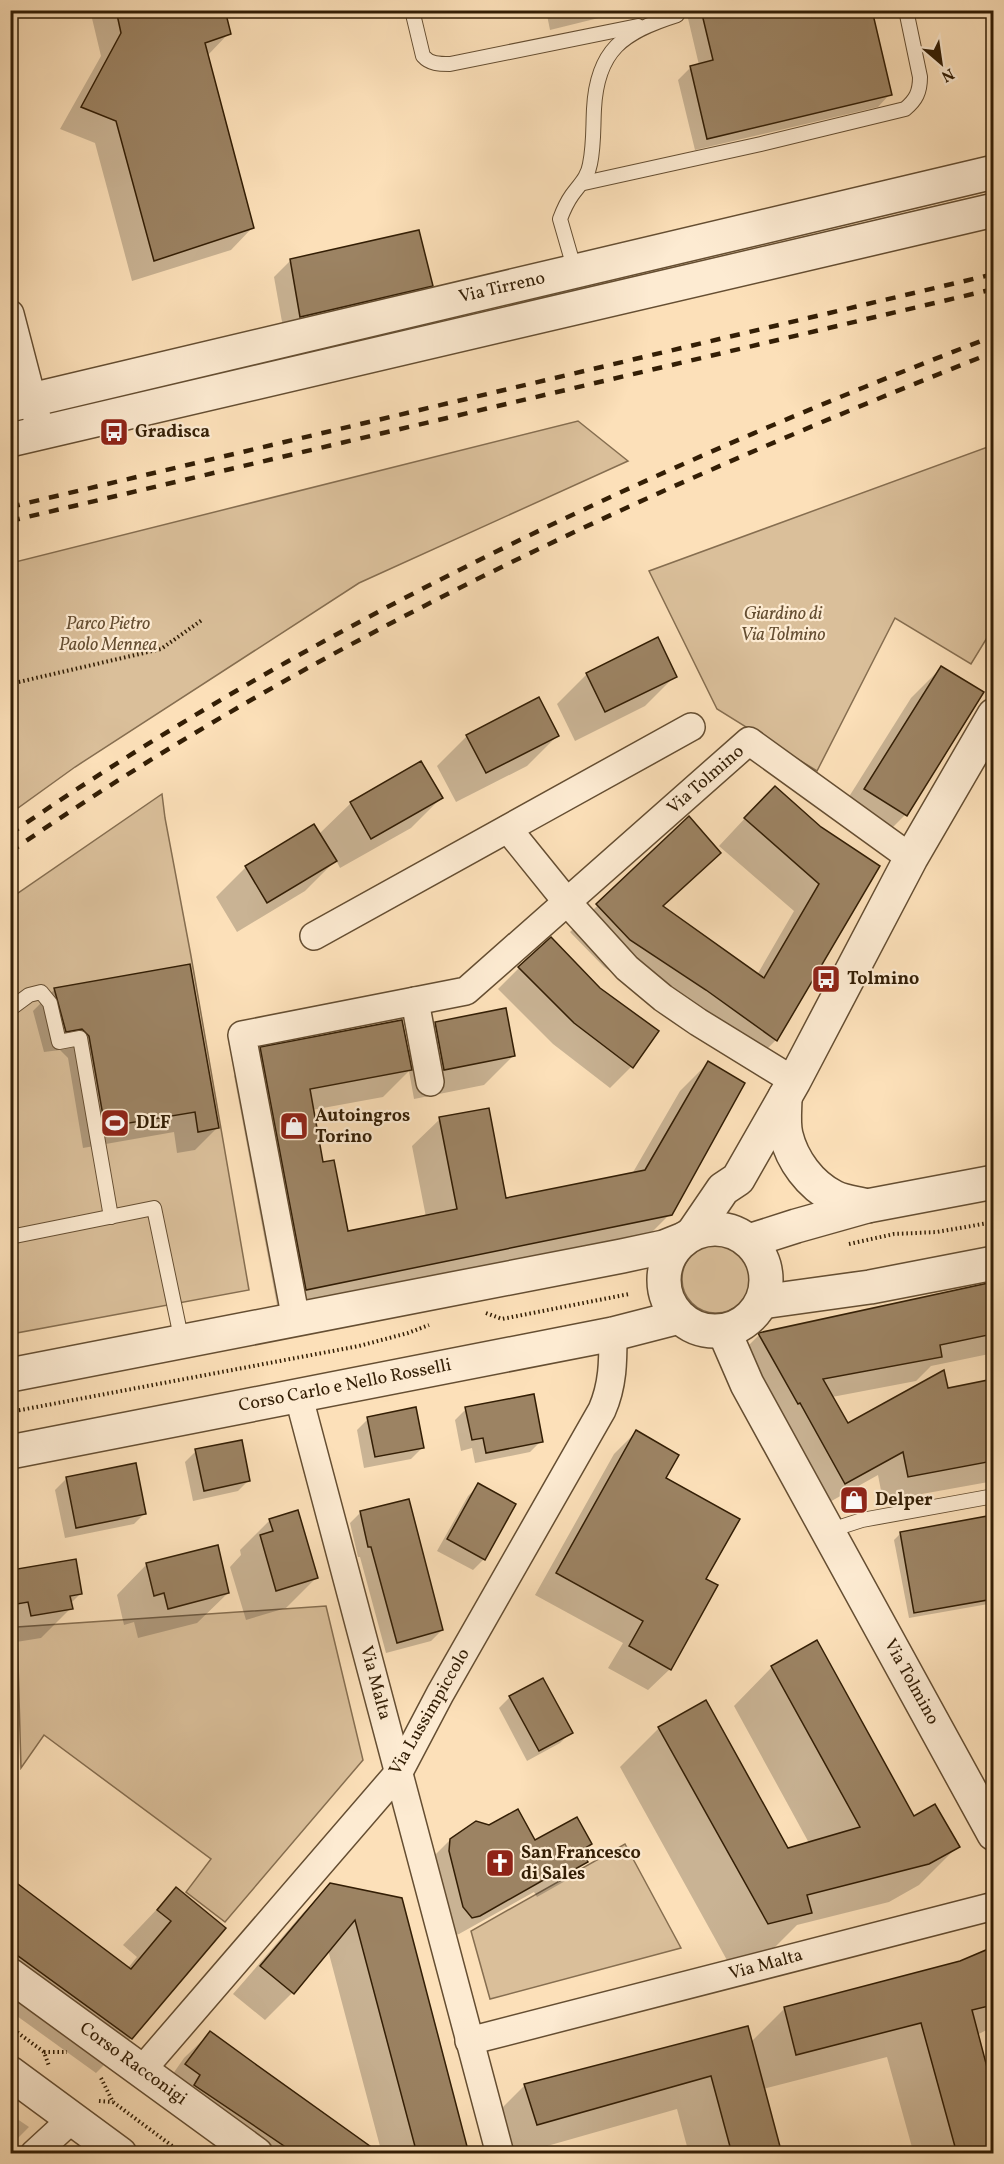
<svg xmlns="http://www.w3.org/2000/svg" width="1004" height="2164" font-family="Vollkorn,serif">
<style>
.green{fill:#dabf9a;stroke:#866e50;stroke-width:1.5}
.shadow{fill:#0003}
.building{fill:#9c8363;stroke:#331e05;stroke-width:1.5}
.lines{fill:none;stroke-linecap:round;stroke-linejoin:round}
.service-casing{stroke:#654e32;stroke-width:16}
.minor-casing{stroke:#654e32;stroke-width:30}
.tertiary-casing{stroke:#654e32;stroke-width:36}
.path{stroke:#331e05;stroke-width:4;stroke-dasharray:1.5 3;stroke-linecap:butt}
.service{stroke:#fdebd2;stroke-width:14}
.minor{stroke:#fdebd2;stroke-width:27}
.tertiary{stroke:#fdebd2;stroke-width:33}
.rail{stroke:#331e05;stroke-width:4.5;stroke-dasharray:10 10;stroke-linecap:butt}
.labels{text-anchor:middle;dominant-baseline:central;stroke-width:4.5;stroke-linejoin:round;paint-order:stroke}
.street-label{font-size:18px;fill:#331e05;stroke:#fdebd2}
.poi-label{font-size:18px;font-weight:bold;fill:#331e05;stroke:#fdebd2;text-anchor:start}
.park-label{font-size:18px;font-style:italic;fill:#654e32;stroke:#fdebd2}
</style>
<rect width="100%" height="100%" fill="#fce0b9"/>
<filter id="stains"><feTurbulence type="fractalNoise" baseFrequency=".00333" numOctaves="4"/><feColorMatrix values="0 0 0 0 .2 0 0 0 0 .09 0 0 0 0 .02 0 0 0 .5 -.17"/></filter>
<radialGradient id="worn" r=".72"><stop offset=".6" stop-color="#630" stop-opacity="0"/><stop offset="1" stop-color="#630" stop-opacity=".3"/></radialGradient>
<g class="green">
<path d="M578,421l50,40 -269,122 -284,184 -64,46v-250z"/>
<path d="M993,445v183l-22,36 -76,-46 -78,153 -100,-62 -68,-138z"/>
<path d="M162,794l3,24 26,138 58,334 -238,44v-436z"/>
<circle cx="716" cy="1279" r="34"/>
<path d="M326,1606l37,154 -138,162 -39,-30 25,-33 -167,-124 -23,33 -4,-141z"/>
<path d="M625,1844l56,104 -191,51 -19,-68z"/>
</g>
<g class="shadow">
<path d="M90,10h134l5,23 -22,23 45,172 -21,22 -99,31 -37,-138 -35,-14 41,-73z"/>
<path d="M546,10h85l-81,20z"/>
<path d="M686,10h185l19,84 -12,13 -183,43 -17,-70 13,-13 8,-2z"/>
<path d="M291,260l140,25 -16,17 -131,31 -10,-56z"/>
<path d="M942,667l-37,148 -30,30 -40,-26 76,-121z"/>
<path d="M587,674l88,2 -30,30 -70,35 -18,-37z"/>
<path d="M467,736h90l-30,30 -71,36 -19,-36z"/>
<path d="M441,798l-30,30 -71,40 -4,-8 -31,31 -68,41 -21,-35 30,-30 73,-33 32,-31z"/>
<path d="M748,815l72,13 58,39 -102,173 -27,27 -70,-50 -75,-50 -34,-35 119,-114 30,35 -57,54 95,68 37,-64 -75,-65z"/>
<path d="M519,968l80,21 58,43 -26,35 -21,21 -57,-44 -55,-55z"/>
<path d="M55,989l162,139 -22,22 -18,3 -3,-21 -91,16 -15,-90 -8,-8 -16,2 -11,-41z"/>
<path d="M436,1023l78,32 -30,30 -70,14 -5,-28 -26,26 -71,13 10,54 25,69 79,-16 -14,-71 28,-27 65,81 127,-26 48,-83 28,-28 -38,151 -28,28 -363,74 -45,-240 27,-27 146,3z"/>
<path d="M994,1284v69l-63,13 -15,15 -84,16 15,28 99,-36 48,-8v100l-111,20 -5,-26 -59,33 -85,-148 25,-25z"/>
<path d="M466,1409l75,32 -11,11 -55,11 -3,-15 -11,3 -6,-31z"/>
<path d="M368,1419l54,29 -11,11 -47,9 -7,-38z"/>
<path d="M636,1432l28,46 40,101 -34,90 -22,21 -40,-22 15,-25 -88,-48 79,-141z"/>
<path d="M196,1451l53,29 -11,11 -45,10 -8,-39z"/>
<path d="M135,1465l10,48 -11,11 -69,14 -10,-48 11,-11z"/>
<path d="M479,1485l5,74 -11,11 -36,-19 31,-55z"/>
<path d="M10,1488l7,38 -7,6z"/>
<path d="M361,1512l81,118 -11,11 -45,12 -26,-96h-2l-8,-34z"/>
<path d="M994,1516v87l-85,15 -15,-78 6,-6z"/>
<path d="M270,1520l46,58 -30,30 -40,12 -16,-53 11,-12 -1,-5z"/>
<path d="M147,1564l81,29 -31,30 -59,15 -4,-16 -10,3 -7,-30z"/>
<path d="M12,1571l68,23 -10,10 1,4 -30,30 -31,5z"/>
<path d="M772,1667l141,151 45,28 -39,39 -30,17 -92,23 -26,26 -43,11 -108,-195 39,-39 128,122 22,-7 -75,-137z"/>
<path d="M510,1697l61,35 -11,11 -33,18 -28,-53z"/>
<path d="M477,1823l57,19 56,2 -8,8 5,9 -20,19 -30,17 -3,-5 -75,42 -6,2 -19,-80 20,-20z"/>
<path d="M10,1879l118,89 9,-11 -14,-12 53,-56 48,40 -93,109 -35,35 -86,-62z"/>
<path d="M331,1884l70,15 55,255h-74l-54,-204 -36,43 -27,27 -32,-26 70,-81z"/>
<path d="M994,1948v78l-17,9 17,61v58h-90l9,-3 -26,-94 -124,32 17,65h-91l-12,-45 -158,45h-18l-11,-34 34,-34 223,-58 4,14 33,-33 177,-46z"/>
<path d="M210,2033l168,121h-146l-71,-63 23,-33z"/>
<path d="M10,2114l19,13 -19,19z"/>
</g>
<g class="building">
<path d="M116,10h109l6,24 -26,9 49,185 -100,33 -38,-140 -35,-14 40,-74z"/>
<path d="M701,10h171l20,85 -185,44 -17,-73 23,-6z"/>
<path d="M419,230l14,56 -133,31 -10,-58z"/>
<path d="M658,637l19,40 -72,35 -19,-39z"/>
<path d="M941,666l43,26 -77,124 -43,-27z"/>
<path d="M539,697l20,39 -73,37 -20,-38z"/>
<path d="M421,761l22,37 -72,41 -21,-37z"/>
<path d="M775,786l46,41 59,39 -103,175 -71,-51 -76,-50 -34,-36 93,-88 32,37 -58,53 101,72 55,-94 -75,-66z"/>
<path d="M314,824l23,37 -70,42 -22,-37z"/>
<path d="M551,937l49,51 59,43 -26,37 -59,-45 -56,-56z"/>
<path d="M190,964l29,164 -21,4 -3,-20 -90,15 -16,-91 -7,-7 -16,3 -12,-44z"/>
<path d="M506,1008l9,48 -71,14 -9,-48z"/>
<path d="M402,1020l10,50 -102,19 13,73 11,-2 14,71 109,-22 -18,-92 50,-9 17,90 139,-28 63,-109 37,22 -73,132 -366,75 -46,-243z"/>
<path d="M993,1282v52l-53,11 2,12 -119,22 25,44 96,-53 4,18 45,-9v82l-85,16 -5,-25 -58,32 -45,-81 -2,1 -40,-71z"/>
<path d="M534,1394l9,48 -57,11 -3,-15 -11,2 -7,-33z"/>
<path d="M416,1407l8,41 -49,9 -8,-40z"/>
<path d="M636,1430l43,25 -13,23 74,41 -34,60 12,6 -47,85 -42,-24 14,-25 -87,-48z"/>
<path d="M242,1440l8,41 -46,10 -9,-42z"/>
<path d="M136,1463l10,51 -70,14 -10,-51z"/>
<path d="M478,1483l38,21 -31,56 -38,-21z"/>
<path d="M409,1499l34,131 -46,13 -26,-96h-3l-8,-36z"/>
<path d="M298,1510l20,68 -42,13 -16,-56 13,-4 -4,-12z"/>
<path d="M993,1515v84l-79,14 -14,-81z"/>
<path d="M218,1545l11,48 -61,16 -4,-16 -10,3 -8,-33z"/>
<path d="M76,1559l6,35 -12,2 3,13 -42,7 -3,-14 -11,2 -6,-34z"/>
<path d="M817,1640l97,176 21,-12 25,43 -31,17 -122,31 5,18 -44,11 -110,-197 48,-27 82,148 72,-21 -89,-161z"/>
<path d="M543,1678l30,55 -34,18 -30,-55z"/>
<path d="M518,1809l17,31 42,-23 15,27 -10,6 6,12 -31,17 -3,-5 -74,42 -8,2 -9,-11 -14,-56 1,-12 26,-18 13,4z"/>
<path d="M10,1878l121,91 40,-48 -14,-11 19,-23 50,41 -94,111 -122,-89z"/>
<path d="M330,1883l72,15 67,256h-52l-62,-234 -61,74 -34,-28z"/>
<path d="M993,1947v58l-21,5 21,80v64h-36l-36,-131 -125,32 -12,-48 176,-46z"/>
<path d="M748,2026l34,128h-50l-21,-78 -174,49 -13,-41z"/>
<path d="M210,2031l44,32 127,91h-85l-102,-69 6,-10 -15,-11z"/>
</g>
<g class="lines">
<g class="service-casing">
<g id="service">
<path d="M412,10l11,46c7,8 16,8 27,8l188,-38"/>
<path d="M584,183l177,-39 144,-35c11,-9 15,-17 15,-32l-14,-67"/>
<path d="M575,271l-15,-52c3,-8 7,-17 12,-24 8,-11 16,-18 18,-31 4,-19 3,-37 4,-55 3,-59 29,-77 83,-94"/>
<path d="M10,1009l19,-14 12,-3 9,11 9,39 21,-4 31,179"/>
<path d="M10,1237l144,-29 28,134"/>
<path d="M828,1531l34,-11 132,-24"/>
</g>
</g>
<g class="minor-casing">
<g id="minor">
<path d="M10,314l31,119"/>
<path d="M508,829l59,73 60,66 36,30 35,24 96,59"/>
<path d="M314,936l377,-209"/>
<path d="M415,1001l15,81"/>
<path d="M296,1320l-54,-285 224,-44 283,-250 162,117"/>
<path d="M298,1394l202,760"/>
<path d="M469,2041l525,-135"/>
<path d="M142,2070l257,-298 41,-78 162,-284c11,-25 11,-49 11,-76"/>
<path d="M34,2154l38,-35"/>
</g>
</g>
<g class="tertiary-casing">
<g id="tertiary">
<path d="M10,405l984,-233"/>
<path d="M10,440l984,-230"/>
<path d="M785,1097c0,11 -2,26 1,38 6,25 24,50 48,62 10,5 22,6 33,9"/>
<circle cx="715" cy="1280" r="51"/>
<path d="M693,1233l30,-44 15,-10 56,-98 117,-223 83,-143"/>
<path d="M749,1241l47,-15 71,-20 127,-24"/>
<path d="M762,1302l108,-15 124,-24"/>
<path d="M724,1331l23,53 247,450"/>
<path d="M10,1375l612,-119 42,-9 20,-8"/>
<path d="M10,1452l603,-118 66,-17"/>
<path d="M10,1975l246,179"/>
<path d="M10,2073l110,81"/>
</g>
</g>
<g class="path">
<path d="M10,684l151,-35 41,-29"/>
<path d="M849,1244l45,-10 43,-2 57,-10"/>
<path d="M486,1313l16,6 127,-25"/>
<path d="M10,1412l349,-66 49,-13 21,-8"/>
<path d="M10,2027l34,25 5,14"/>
<path d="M44,2052h23"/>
<path d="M101,2078l12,24 70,52"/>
<path d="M99,2101l14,1"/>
</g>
<use href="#service" class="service"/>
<use href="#minor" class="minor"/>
<use href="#tertiary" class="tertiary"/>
<g class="rail">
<path d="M10,507l984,-233"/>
<path d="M10,521l984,-232"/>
<path d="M10,834c304,-209 640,-366 984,-498"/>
<path d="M10,852c305,-211 641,-364 984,-500"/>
</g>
</g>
<defs>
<g id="bus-square" transform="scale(1.5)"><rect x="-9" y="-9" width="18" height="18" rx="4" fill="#8f2418" stroke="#fdebd2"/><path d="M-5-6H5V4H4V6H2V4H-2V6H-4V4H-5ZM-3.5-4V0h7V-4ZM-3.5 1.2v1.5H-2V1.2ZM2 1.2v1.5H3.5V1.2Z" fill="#fff"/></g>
<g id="stadium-square" transform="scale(1.5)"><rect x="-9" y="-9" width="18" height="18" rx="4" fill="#8f2418" stroke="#fdebd2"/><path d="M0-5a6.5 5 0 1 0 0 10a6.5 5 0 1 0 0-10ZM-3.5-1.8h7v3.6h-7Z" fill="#fff"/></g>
<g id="shop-square" transform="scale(1.5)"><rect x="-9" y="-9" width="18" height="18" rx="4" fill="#8f2418" stroke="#fdebd2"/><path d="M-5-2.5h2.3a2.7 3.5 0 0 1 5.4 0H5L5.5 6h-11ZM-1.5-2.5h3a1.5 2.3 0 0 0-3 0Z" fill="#fff"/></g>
<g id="church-square" transform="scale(1.5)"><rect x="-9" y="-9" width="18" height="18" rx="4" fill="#8f2418" stroke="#fdebd2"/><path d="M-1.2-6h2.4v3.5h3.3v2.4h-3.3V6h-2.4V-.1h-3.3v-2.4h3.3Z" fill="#fff"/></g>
</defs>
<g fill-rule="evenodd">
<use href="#bus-square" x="114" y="432"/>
<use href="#bus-square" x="826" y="979"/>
<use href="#stadium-square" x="115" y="1123"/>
<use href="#shop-square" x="294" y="1126"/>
<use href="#shop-square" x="854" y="1500"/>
<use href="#church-square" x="500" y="1863"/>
</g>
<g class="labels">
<g class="street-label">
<text transform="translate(502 288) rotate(-13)">Via Tirreno</text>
<text transform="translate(706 780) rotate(-41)">Via Tolmino</text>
<text transform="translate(345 1386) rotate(-11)">Corso Carlo e Nello Rosselli</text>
<text transform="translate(911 1682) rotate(61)">Via Tolmino</text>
<text transform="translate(375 1683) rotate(75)">Via Malta</text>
<text transform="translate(430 1712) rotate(-60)">Via Lussimpiccolo</text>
<text transform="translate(766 1965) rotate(-15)">Via Malta</text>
<text transform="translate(133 2064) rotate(36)">Corso Racconigi</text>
</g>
<g class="poi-label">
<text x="135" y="432">Gradisca</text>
<text x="847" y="979">Tolmino</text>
<text x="315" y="1116">Autoingros<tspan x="315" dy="21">Torino</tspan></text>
<text x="136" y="1123">DLF</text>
<text x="875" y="1500">Delper</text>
<text x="521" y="1853">San Francesco<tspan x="521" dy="21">di Sales</tspan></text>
</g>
<g class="park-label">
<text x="783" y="614">Giardino di<tspan x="783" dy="21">Via Tolmino</tspan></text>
<text x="108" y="624">Parco Pietro<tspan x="108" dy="21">Paolo Mennea</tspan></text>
</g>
</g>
<rect width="1004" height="2164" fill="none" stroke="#fce0b9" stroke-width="36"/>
<rect x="12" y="12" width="980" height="2140" fill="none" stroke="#331e05" stroke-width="3"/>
<rect x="18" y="18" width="968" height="2128" fill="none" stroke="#331e05" stroke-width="1.5"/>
<g transform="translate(941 63) rotate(151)" stroke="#fdebd2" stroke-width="4.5" paint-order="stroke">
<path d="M0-4.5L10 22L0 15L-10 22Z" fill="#331e05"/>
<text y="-9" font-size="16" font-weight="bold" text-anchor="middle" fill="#331e05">N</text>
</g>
<rect width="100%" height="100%" filter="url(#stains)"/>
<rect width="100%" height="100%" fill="url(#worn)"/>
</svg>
